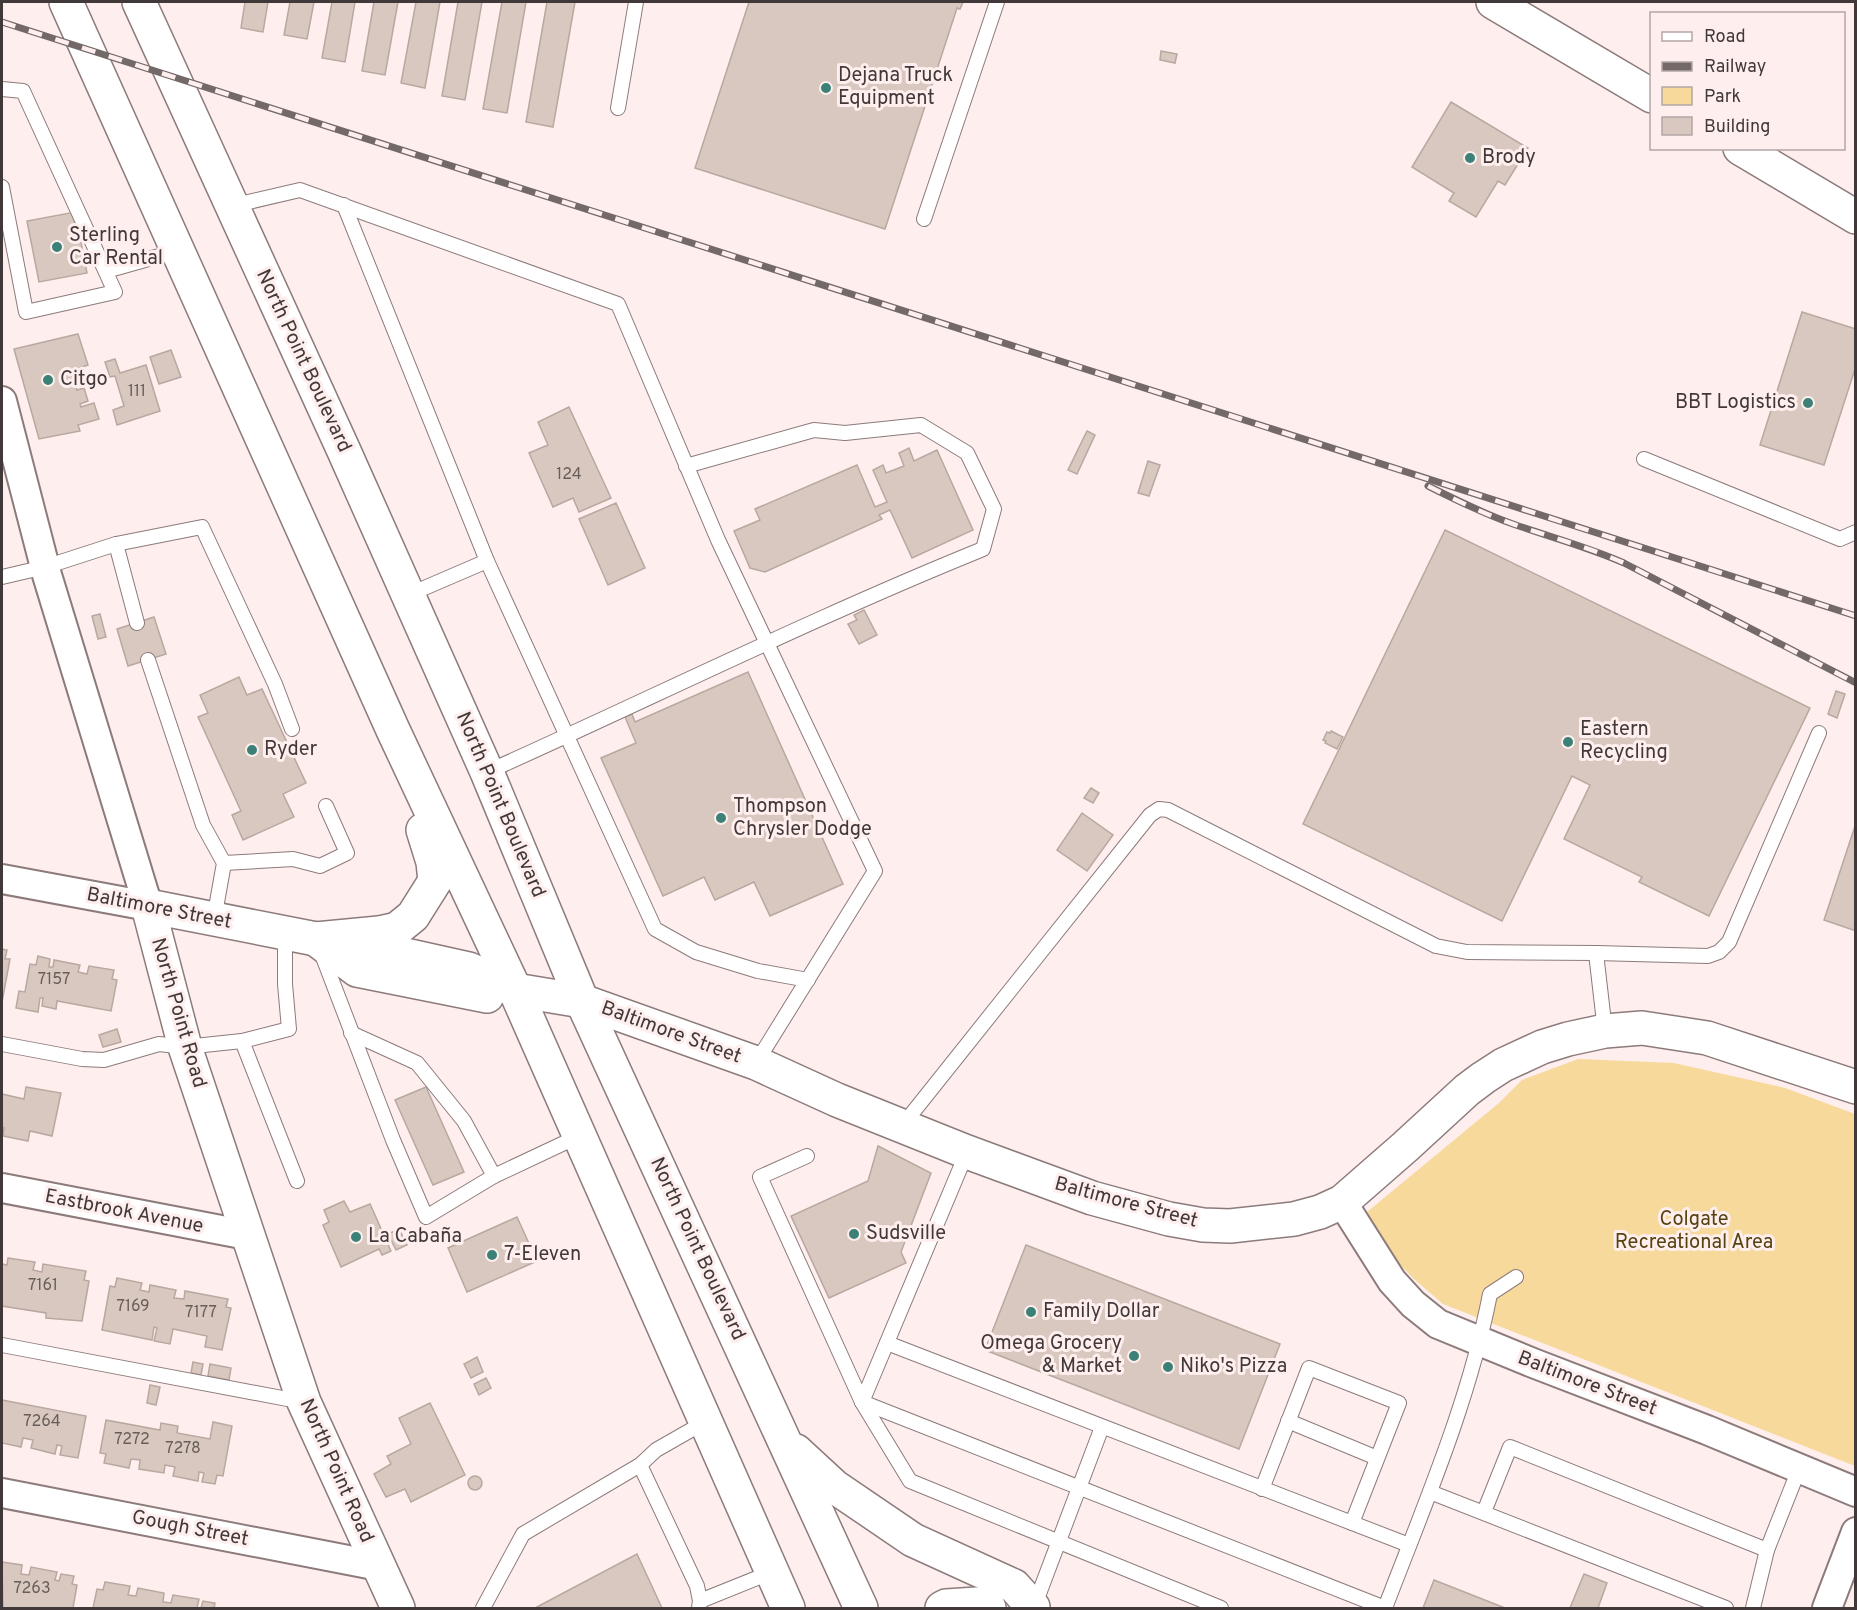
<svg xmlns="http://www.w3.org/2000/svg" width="1857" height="1610" font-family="Overpass,sans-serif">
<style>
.green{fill:#f7d99b}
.building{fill:#d8c8bf;stroke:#b8a8a0;stroke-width:1.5}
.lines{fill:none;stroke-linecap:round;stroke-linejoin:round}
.lane-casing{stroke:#8c7b7a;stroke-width:16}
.street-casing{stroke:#8c7b7a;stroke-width:32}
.secondary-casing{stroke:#8c7b7a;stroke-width:36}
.primary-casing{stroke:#8c7b7a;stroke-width:36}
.lane{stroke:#fff;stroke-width:14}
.street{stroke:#fff;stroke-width:28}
.secondary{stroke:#fff;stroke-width:33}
.primary{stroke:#fff;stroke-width:33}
.rail-casing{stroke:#736969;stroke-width:7}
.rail{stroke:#feeeed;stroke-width:4.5;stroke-dasharray:14;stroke-linecap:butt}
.poi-dot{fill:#3b8178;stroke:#feeeed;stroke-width:2}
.labels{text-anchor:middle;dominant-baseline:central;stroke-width:6;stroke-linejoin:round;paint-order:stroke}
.number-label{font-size:16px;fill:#675d5a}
.poi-label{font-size:20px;fill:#413939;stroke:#feeeed;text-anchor:start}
.street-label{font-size:20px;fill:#413939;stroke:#feeeed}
.park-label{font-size:20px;fill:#574210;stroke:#feeeed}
</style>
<rect width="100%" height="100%" fill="#feeeed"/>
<path class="green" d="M1578,1059l96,4 111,25 70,26v352l-412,-162 -29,-25 -29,-30 -18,-37 132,-109 23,-23z"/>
<g class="building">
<path d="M245,2h23l-5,30 -22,-4z"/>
<path d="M290,2h24l-7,37 -23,-4z"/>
<path d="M332,2h23l-10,60 -23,-4z"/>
<path d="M374,2h24l-13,73 -23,-4z"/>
<path d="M416,2h24l-15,86 -24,-5z"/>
<path d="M458,2h24l-17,98 -23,-4z"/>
<path d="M502,2h24l-19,111 -24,-4z"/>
<path d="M547,2h28l-22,125 -27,-5z"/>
<path d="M749,2h214l-3,7 -3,-1 -72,221 -190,-61z"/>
<path d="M1161,51l16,3 -2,9 -15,-3z"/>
<path d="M1451,102l77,46 -23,37 -7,-4 -22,36 -27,-16 5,-8 -42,-26z"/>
<path d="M75,212l12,61 -48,9 -12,-61z"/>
<path d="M1802,312l54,17v37l-32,99 -64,-20z"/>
<path d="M78,334l10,31 -18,6 7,19 7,-2 4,13 -8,3 1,3 13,-4 5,16 -21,6 2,6 -41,8 -25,-90z"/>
<path d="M171,350l10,27 -22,7 -9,-27z"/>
<path d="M115,359l5,14 26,-8 14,46 -43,14 -4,-15 11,-4 -9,-30 -5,1 -5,-15z"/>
<path d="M569,407l42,91 -32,14 -6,-14 -20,9 -24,-54 19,-8 -10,-23z"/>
<path d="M1087,431l8,4 -18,39 -9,-4z"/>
<path d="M909,448l5,13 23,-11 36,80 -61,28 -22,-48 -11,5 3,4 -117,53 -15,-4 -16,-37 26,-11 -5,-11 102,-44 18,42 12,-5 -14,-32 10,-5 3,8 18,-7 -5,-13z"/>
<path d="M1148,461l12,4 -11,31 -11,-3z"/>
<path d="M616,503l29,65 -37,17 -29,-66z"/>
<path d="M1445,530l365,178 -101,208 -70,-34 3,-5 -78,-38 26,-54 -18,-9 -70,145 -199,-97z"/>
<path d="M864,610l13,25 -18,9 -11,-20 9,-4 -3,-5z"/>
<path d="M100,614l6,23 -8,2 -6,-23z"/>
<path d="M154,617l12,37 -38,12 -11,-37z"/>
<path d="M748,672l95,212 -73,32 -16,-34 -39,18 -11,-23 -41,19 -62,-138 35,-15 -11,-26 7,-3 3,8z"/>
<path d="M239,677l8,18 15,-6 44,94 -23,11 11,23 -51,23 -11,-25 9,-4 -43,-94 10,-4 -8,-18z"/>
<path d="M1836,691l9,3 -8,24 -9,-4z"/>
<path d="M1331,731l12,6 -6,12 -12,-6 1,-2 -3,-1 4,-8 3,1z"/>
<path d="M1091,788l8,5 -6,10 -9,-5z"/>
<path d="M1082,813l31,22 -26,36 -30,-21z"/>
<path d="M1856,823v108l-32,-11z"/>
<path d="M2,949l5,1 -2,9h5l-8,43z"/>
<path d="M38,956l12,3 -1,8h4l1,-7 26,5 -2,7 9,2 2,-8 25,4 -2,9 5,1 -6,31 -54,-10 -1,8 -14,-3 1,-8h-3l-2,14 -22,-4 3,-17 6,1 5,-28 6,1z"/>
<path d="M117,1029l4,13 -18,5 -4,-12z"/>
<path d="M26,1087l35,6 -9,43 -22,-5 -2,10 -25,-5 1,-8 -2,-1v-33l22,5z"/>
<path d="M426,1087l38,85 -31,13 -38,-85z"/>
<path d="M878,1146l53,27 -30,79 5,11 -77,35 -38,-82 77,-35z"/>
<path d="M344,1201l6,11 20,-8 21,47 -9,4 -3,-6 -38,18 -18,-42 6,-3 -5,-12z"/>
<path d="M517,1217l20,44 -70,31 -19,-44z"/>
<path d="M399,1229l8,16 -11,5 -8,-16z"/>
<path d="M1026,1245l254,99 -41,105 -254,-99z"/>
<path d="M8,1258l27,4 -2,8 9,2 1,-8 43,7 -2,9 5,1 -7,40 -36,-3v-5l-44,-7v-42l5,1z"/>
<path d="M117,1278l25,5 -2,7 9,2 1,-7 26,5 -2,8 10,1 1,-8 43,8 -2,8 5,1 -9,42 -17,-3 2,-11 -34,-7 -3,15 -16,-3 3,-13 -3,-1 -2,13 -50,-10 8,-44 5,1z"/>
<path d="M477,1357l6,15 -12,6 -7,-14z"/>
<path d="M193,1362l10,2 -2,11 -10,-2z"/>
<path d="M210,1364l21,4 -2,12 -21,-4z"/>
<path d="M486,1378l5,10 -12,7 -5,-11z"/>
<path d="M150,1385l10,2 -4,18 -9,-2z"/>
<path d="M2,1400l84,16 -8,42 -18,-3 2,-9 -5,-1 -2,9 -24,-6 2,-8 -10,-2 -2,9 -19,-4z"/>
<path d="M430,1403l35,72 -54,27 -6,-13 -19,8 -12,-23 17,-10 -4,-8 24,-12 -12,-26z"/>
<path d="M106,1420l54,10 1,-7 17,3 -1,7 33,6 3,-17 19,4 -9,50 -6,-1 -2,9 -13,-2 2,-9 -5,-1 -1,9 -25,-5 2,-9 -10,-2 -1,8 -25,-4 1,-9 -9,-1 -2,9 -25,-5 2,-9 -6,-1z"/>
<circle cx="475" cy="1483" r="7"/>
<path d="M637,1554l25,54h-127z"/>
<path d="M2,1562l20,3 -1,9 8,1 2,-8 26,5 -2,8 4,1 2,-7 13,2 -2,8 5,1 -4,23h-70z"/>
<path d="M1584,1574l23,9 -9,25h-28z"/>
<path d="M1434,1580l71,28h-82z"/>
<path d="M105,1582l25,4 -2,9 8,1 2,-8 26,5 -1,9 8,1 2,-8 26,4 -2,9h4l2,-7 12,2 -1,5h-121l4,-19 6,1z"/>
</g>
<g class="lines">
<g class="lane-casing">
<g id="lane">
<path d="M2,89l21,2 92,201 -89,20 -24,-125"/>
<path d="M618,108l18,-106"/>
<path d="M344,205l143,356 -79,34"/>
<path d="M231,206l69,-16 318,114 100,236 157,331 -119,192"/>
<path d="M924,219l73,-217"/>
<path d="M106,271l71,-20"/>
<path d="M1644,459l196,80 16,-7"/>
<path d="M116,544l86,-17 73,157 17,45"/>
<path d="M487,561l168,368 41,23 62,19 50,9"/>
<path d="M2,577l43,-10 71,-23 21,79"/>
<path d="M148,660l55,165 21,38 -10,56"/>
<path d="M487,772c165,-74 328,-155 496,-223l11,-40 -27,-56 -46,-28 -76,8 -31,-3 -128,36"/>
<path d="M224,863l69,-4 27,7 27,-13 -21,-47"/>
<path d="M321,952l72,188 33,77 68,-41 85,-40"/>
<path d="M1605,1031l-9,-78 112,3 11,-4 10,-10 90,-209"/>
<path d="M351,1033l66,30 47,58 30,55"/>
<path d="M242,1041l55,140"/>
<path d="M2,1044l80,15 22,1 55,-16 26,3 57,-6 47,-12 -4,-45v-51"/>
<path d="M902,1126l248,-311 9,-6 9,1 268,136 31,6 129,1"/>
<path d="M807,1156l-47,21 102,225 48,79 311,127"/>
<path d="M887,1343l522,202"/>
<path d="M2,1345l301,57"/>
<path d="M862,1402l523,206"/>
<path d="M862,1402l105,-250"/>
<path d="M1288,1421l89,37"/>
<path d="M640,1465l57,121 3,15 -1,7"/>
<path d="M1262,1489l47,-121 90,35 -47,120"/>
<path d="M1430,1492l296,116"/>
<path d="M1484,1512l26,-65 257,103"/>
<path d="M700,1601l72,-29"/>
<path d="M1034,1607l68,-180"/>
<path d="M483,1608l40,-74 117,-69 16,-15 49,-28"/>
<path d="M1385,1608c39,-102 84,-206 105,-314l26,-17"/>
<path d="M1753,1608l14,-58 32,-81"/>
</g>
</g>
<g class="street-casing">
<g id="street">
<path d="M2,401l45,174 101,331 -146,-27"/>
<path d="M2,1188l245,47"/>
<path d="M1342,1202l50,79 21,23 25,20 95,39 174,67 149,62"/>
<path d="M2,1493l377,73"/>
<path d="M1827,1608l29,-76"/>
</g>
</g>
<g class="secondary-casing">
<g id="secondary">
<path d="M1493,2l159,94"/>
<path d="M1740,148l116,69"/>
<path d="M317,940l40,30 130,26"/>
<path d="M398,1608l-94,-206 -119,-355 -37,-141 168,33 45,6 108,24 46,21 67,11 174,62 81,37 130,52 125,46 77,21 34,6 27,1 64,-7 26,-7 22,-10 63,-55 62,-57 16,-12 20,-13 39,-18 26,-8 37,-8 37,-3 65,10 149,49"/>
</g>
</g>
<g class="primary-casing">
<g id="primary">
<path d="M66,2l327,728 122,260 273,618"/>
<path d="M139,2l205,449 143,321 95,229 279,607"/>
<path d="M316,939l63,-6 18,-4 16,-13 22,-35 -2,-19 -10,-32"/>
<path d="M796,1451l39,36 78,53 101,46 19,21 -4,1"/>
<path d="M942,1608l4,-2 31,-2 12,4"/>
</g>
</g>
<use href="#lane" class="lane"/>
<use href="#street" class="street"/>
<use href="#secondary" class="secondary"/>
<use href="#primary" class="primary"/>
<g class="rail-casing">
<g id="rail">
<path d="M2,22l1854,594"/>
<path d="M1428,486c28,14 56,28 85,38 37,13 75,23 111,39l232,120"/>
</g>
</g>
<use href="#rail" class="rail"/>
</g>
<g class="poi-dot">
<circle cx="826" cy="88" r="6"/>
<circle cx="1470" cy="158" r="6"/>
<circle cx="57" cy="247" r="6"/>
<circle cx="48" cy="380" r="6"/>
<circle cx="1808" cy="403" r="6"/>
<circle cx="1568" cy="742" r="6"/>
<circle cx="252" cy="750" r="6"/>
<circle cx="721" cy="818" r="6"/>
<circle cx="854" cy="1234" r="6"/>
<circle cx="356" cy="1237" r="6"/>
<circle cx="492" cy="1255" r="6"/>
<circle cx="1031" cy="1312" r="6"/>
<circle cx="1134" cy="1356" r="6"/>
<circle cx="1168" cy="1367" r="6"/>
</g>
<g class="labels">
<g class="number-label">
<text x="137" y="392">111</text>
<text x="569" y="475">124</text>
<text x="54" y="980">7157</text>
<text x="43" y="1286">7161</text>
<text x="133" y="1307">7169</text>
<text x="201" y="1313">7177</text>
<text x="42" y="1422">7264</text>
<text x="132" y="1440">7272</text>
<text x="183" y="1449">7278</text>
<text x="32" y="1589">7263</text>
</g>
<g class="poi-label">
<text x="838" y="76">Dejana Truck<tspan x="838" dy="23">Equipment</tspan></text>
<text x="1482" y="158">Brody</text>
<text x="69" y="236">Sterling<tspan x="69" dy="23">Car Rental</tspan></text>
<text x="60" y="380">Citgo</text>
<text x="1796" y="403" text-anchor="end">BBT Logistics</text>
<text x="1580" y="730">Eastern<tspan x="1580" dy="23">Recycling</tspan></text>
<text x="264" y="750">Ryder</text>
<text x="733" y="807">Thompson<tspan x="733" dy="23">Chrysler Dodge</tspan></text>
<text x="866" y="1234">Sudsville</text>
<text x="368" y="1237">La Cabaña</text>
<text x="504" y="1255">7-Eleven</text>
<text x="1043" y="1312">Family Dollar</text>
<text x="1122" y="1344" text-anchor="end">Omega Grocery<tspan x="1122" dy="23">&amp; Market</tspan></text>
<text x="1180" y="1367">Niko's Pizza</text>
</g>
<g class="street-label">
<text transform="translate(303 361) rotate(65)">North Point Boulevard</text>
<text transform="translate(500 805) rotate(67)">North Point Boulevard</text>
<text transform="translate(159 909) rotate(11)">Baltimore Street</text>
<text transform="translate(178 1013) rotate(74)">North Point Road</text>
<text transform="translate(671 1033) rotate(20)">Baltimore Street</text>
<text transform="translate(1126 1203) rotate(15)">Baltimore Street</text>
<text transform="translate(124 1212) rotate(11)">Eastbrook Avenue</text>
<text transform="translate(697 1249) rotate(65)">North Point Boulevard</text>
<text transform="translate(1587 1384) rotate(21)">Baltimore Street</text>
<text transform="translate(336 1471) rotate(66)">North Point Road</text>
<text transform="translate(190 1529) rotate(11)">Gough Street</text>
</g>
<g class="park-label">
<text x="1694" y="1220">Colgate<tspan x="1694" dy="23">Recreational Area</tspan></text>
</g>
</g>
<rect width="1857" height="1610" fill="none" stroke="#413939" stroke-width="6"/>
<rect x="1650" y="12" width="195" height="138" fill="#feeeed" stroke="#b2a6a5" stroke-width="1.5"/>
<rect x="1662" y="32" width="30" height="9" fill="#ffffff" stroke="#b2a6a5" stroke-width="1.5"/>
<text x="1704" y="42" font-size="18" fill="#413939">Road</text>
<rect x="1662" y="62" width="30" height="9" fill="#736969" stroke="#b2a6a5" stroke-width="1.5"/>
<text x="1704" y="72" font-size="18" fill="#413939">Railway</text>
<rect x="1662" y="87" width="30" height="18" fill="#f7d99b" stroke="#b2a6a5" stroke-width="1.5"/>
<text x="1704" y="102" font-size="18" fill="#413939">Park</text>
<rect x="1662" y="117" width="30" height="18" fill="#d8c8bf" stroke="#b2a6a5" stroke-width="1.5"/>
<text x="1704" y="132" font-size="18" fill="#413939">Building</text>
</svg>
